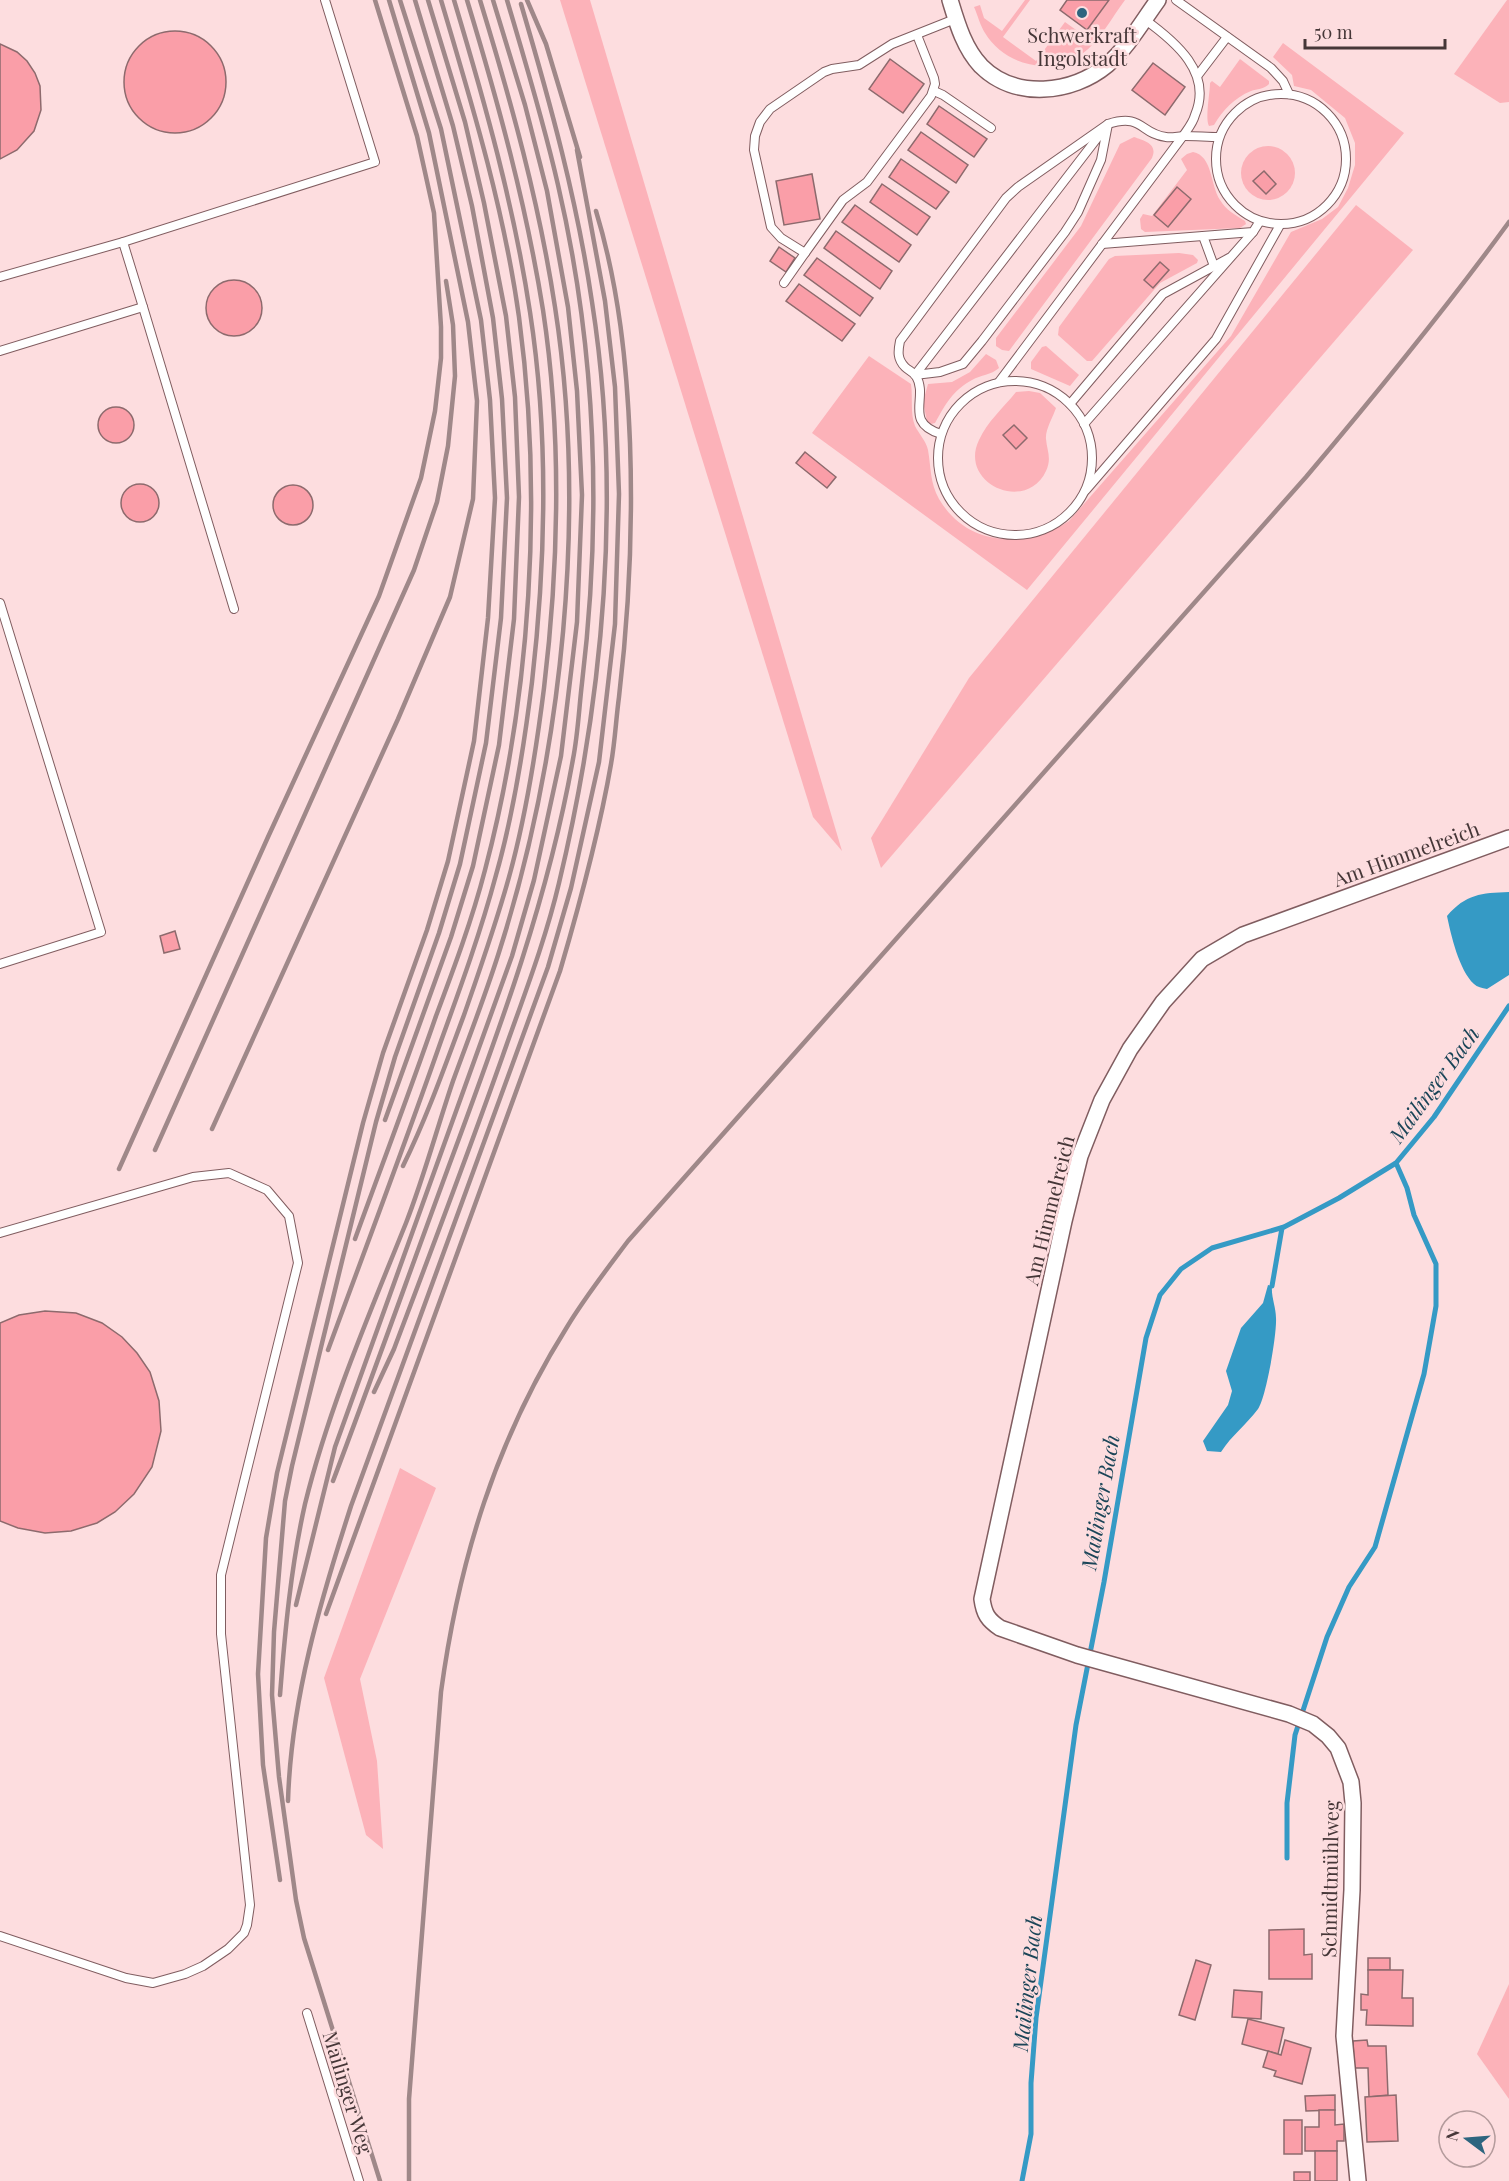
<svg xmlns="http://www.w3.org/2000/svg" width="1509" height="2181" font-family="'Playfair Display',serif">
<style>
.green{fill:#fcb2b9}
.water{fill:#359ac5}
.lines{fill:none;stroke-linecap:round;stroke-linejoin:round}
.stream{stroke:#359ac5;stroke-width:5}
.building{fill:#fa9ea8;stroke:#8d6a6d;stroke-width:1.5}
.lane-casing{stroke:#805d60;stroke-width:10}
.street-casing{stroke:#805d60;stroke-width:18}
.lane{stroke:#fff;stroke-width:8}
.street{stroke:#fff;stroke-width:15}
.rail{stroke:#9f8889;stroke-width:4.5}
.poi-dot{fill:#2d657f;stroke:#fddddf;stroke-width:2}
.labels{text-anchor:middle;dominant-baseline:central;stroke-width:5;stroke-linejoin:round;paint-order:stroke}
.poi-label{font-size:20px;fill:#463738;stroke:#fddddf}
.street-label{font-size:20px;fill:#463738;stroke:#fddddf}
.water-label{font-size:21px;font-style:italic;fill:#1b4558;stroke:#fddddf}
</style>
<rect width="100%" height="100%" fill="#fddddf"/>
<g class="green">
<path d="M560,0h30l252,851 -29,-34z"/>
<path d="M1025,0h5l-27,37 33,24 29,-39 18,13 26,-35h16c-13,17 -25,41 -43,54 -32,22 -77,12 -97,-21 -5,-8 -7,-17 -11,-26l6,-2 4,13 18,13z"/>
<path d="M1507,0h2v102l-9,1 -46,-29z"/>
<path d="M1283,43l121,90 -377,457 -215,-157 57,-77 42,28c2,14 -1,29 4,42 4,8 11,15 13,24 3,17 2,33 11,49 29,49 87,49 130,22l162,-185 60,-104 31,-13 16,-12 10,-19 7,-23v-22l-10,-25 -34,-28 -17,-4 -2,-11 -19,-18z"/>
<path d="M1240,59l29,22v3c-5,5 -12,5 -18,7 -17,7 -28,19 -37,34l-5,1c-4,-8 1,-33 1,-43l2,-2 8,6z"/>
<path d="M1134,137c11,4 24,7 18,21l-143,193 -7,-1 -6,-4v-8l85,-112 39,-82z"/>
<circle cx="1268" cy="173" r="27"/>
<path d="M1193,152c20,4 17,33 27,48 6,10 15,15 25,21l1,3 -6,4 -95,4 -4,-3 -1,-10 3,-5 9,2 35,-46 -6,-11 6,-5z"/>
<path d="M1356,205l57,45 -532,618 -10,-30 98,-160z"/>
<path d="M1179,253l14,2 5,5 -1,3 -37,20 -68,78h-5l-29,-26 1,-8 50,-68 6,-3z"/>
<path d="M1046,346l33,29 -9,11 -39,-17v-7l11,-15z"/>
<path d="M986,354l10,6 3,8c-8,7 -18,7 -27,12 -19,10 -27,25 -37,43l-4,1 -4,-3 -4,-19 5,-18 24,-2 18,-10z"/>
<path d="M1029,391l11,2 16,15c-3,9 -11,22 -10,31 1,12 6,19 0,32 -20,43 -88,12 -67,-31 8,-18 25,-33 37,-48z"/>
<path d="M400,1468l36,20 -76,191 17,82 6,88 -17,-14 -42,-157z"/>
<path d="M1509,1984v115l-32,-45z"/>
</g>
<g class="water">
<path d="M1509,892v83l-22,14c-5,-1 -10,-2 -13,-5 -15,-14 -23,-49 -27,-68 19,-22 34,-23 62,-24z"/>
<path d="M1268,1285l4,1c-1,11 4,21 4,32 1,16 -10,80 -18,91 -12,16 -26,26 -37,43l-14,-1 -4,-10 25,-36 4,-14 -6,-20 15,-43 22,-25z"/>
</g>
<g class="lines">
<g class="stream">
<path d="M1272,1286l10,-58"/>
<path d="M1287,1858v-55l8,-68 32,-98 22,-50 26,-40 49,-173 12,-68v-42l-22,-49 -7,-27 -11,-25"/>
<path d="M1022,2181l9,-47v-51l5,-65 40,-293 28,-143 42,-244 14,-43 21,-26 31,-21 72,-21 55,-29 57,-35 38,-46 75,-111"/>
</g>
</g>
<g class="building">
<path d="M1067,0h42l-22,30 -27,-20z"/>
<circle cx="175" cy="82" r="51"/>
<path d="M0,44l17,8 10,9 8,12 5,13 1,24 -7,21 -17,19 -17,9z"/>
<path d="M890,59l34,25 -21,29 -34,-24z"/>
<path d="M1153,63l32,24 -20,28 -33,-25z"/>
<path d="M939,106l48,33 -13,18 -47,-33z"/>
<path d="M921,132l47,33 -12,18 -48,-33z"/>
<path d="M901,159l48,33 -13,17 -47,-32z"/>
<path d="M1264,171l12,13 -10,10 -13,-13z"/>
<path d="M812,174l8,45 -36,6 -8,-44z"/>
<path d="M882,184l48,33 -13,18 -47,-33z"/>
<path d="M1177,187l14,12 -23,28 -14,-12z"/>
<path d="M855,205l56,40 -12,17 -57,-40z"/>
<path d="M836,231l56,40 -12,18 -56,-41z"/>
<path d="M779,247l16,11 -9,14 -16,-11z"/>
<path d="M817,258l56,40 -13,18 -56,-41z"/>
<path d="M1160,262l9,8 -16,18 -9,-8z"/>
<circle cx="234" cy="308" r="28"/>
<path d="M799,284l56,40 -13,17 -56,-40z"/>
<circle cx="116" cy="425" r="18"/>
<path d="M1014,425l13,13 -11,11 -13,-14z"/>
<path d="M805,452l31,25 -9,11 -31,-25z"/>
<circle cx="140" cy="503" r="19"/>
<circle cx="293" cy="505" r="20"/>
<path d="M175,931l5,18 -16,4 -4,-17z"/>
<path d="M45,1311l31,2 26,10 20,14 15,16 13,19 9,29 2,30 -9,36 -18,27 -19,18 -18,11 -26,8 -26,2 -27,-5 -18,-7v-198l19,-8z"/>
<path d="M1304,1929v26l8,-1v25h-43v-49z"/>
<rect x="1368" y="1958" width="22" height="12"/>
<path d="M1196,1960l15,5 -16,55 -16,-5z"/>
<path d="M1368,1970h35l-1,28h11v28l-47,-1 1,-15h-6v-16l7,1z"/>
<path d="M1234,1990l28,2 -1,27 -29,-2z"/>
<path d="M1248,2019l36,9 -6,26 -36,-10z"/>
<path d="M1285,2040l26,8 -9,36 -28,-8 2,-5 -13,-4 5,-16 13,4z"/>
<path d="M1367,2040l1,6h18l2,49 -19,2 -1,-29h-14l-1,-27z"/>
<path d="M1335,2095v15l-29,1 -1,-15z"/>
<path d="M1396,2095l2,46 -31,1 -2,-45z"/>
<path d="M1319,2110h16v15l9,-1v17h-7v10h-32v-24h14z"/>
<rect x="1284" y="2120" width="18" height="34"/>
<rect x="1315" y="2151" width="22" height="30"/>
<rect x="1294" y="2172" width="16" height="9"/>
</g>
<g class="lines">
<g class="lane-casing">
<g id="lane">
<path d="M1176,0l95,68 12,13 6,13"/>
<path d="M917,35l17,43 1,6 -4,12 -64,86 -24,18 -38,53 -24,-15 -10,-11 -17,-77 1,-14 5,-14 10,-13 54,-37 8,-3 27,-4 33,-21 63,-25"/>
<path d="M1198,75l29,-38"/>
<path d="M934,91l9,4 48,33"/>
<circle cx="1281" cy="159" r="65"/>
<path d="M1108,124l-7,36 -23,52 -13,20 -83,109 -19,23 -23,8 -25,3z"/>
<path d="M1203,236l11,30"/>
<path d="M1102,244l151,-12 7,-11"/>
<path d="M0,277l123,-35 252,-80 -50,-162"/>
<path d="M784,283l21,-30"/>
<path d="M143,307l91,302"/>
<path d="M0,351l143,-44 -20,-65"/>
<circle cx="1015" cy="458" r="77"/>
<path d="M999,382l184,-246c4,-6 10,-13 12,-21 18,-42 -19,-73 -51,-96"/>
<path d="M1070,404l93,-110 66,-36"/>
<path d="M1084,424l169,-192"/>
<path d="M941,434c-38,-12 -12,-36 -25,-58 -3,-4 -8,-6 -11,-9 -8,-8 -7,-16 -5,-26l106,-143 12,-11 90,-63c35,-11 32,10 58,13 6,1 13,-1 19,-1 11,0 23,1 34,1"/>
<path d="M1086,490l130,-151 64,-114"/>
<path d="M0,603l101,329 -101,32"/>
<path d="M0,1233l193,-56 36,-4 38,17 22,26 9,47 -77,312v59l29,271 -3,20 -3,8 -16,16 -25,17 -18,8 -32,9 -27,-5 -126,-42"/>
<path d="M307,2013l52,168"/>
</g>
</g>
<g class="street-casing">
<g id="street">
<path d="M950,0c7,23 14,48 31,66 34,34 91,28 126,-1 21,-18 35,-43 51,-65"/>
<path d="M1358,2181l-14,-145 8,-146 1,-87 -2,-21 -13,-34 -10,-12 -15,-12 -24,-10 -212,-59 -77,-27c-12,-8 -16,-14 -18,-29l82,-378 16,-65 22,-56 28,-51 33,-47 39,-43 41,-24 266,-97"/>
</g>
</g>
<use href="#lane" class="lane"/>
<use href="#street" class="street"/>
<g class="rail">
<path d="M527,0l19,44 34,113"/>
<path d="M385,1120l66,-183 22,-71 26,-121 15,-126 5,-122 -4,-100 -9,-81 -22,-113 -19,-81 -37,-122"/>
<path d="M212,1129l186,-410 52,-122 23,-98 4,-98 -9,-79 -39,-189 -40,-133"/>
<path d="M155,1150l259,-580 23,-68 11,-56 7,-70 -2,-51 -7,-44"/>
<path d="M403,1166c24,-49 42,-100 61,-151 16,-46 32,-91 45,-138 17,-61 27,-125 35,-189 15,-125 18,-253 -1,-378 -17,-106 -45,-208 -76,-310"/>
<path d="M119,1169l149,-332 111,-241 42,-118 14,-67 6,-53v-31l-7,-114 -17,-77 -42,-136"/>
<path d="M355,1239c27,-74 55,-148 81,-223 18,-48 36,-96 49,-146 46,-174 58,-374 34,-553 -15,-108 -47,-213 -78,-317"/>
<path d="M328,1350c38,-103 77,-206 113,-309 20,-55 40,-110 55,-166 18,-63 28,-128 36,-193 14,-122 17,-247 -2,-370 -16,-106 -45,-209 -76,-312"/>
<path d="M374,1392l20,-43c37,-98 74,-195 109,-294 20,-57 42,-113 56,-172 45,-187 63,-390 33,-581 -15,-102 -42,-200 -71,-298"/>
<path d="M333,1481c39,-103 76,-207 114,-310 50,-135 101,-270 126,-412 5,-25 6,-51 9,-76 20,-166 14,-335 -24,-498 -14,-62 -33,-124 -51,-185"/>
<path d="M296,1605l39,-158 177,-491 22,-76 27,-124 16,-134 5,-127 -5,-104 -9,-84 -21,-116 -22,-86 -32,-105"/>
<path d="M326,1614l234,-643c20,-68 39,-137 51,-207 4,-22 5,-45 8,-67 10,-85 14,-169 11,-254 -3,-78 -11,-156 -34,-232"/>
<path d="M280,1695c5,-64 11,-129 25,-191 24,-97 64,-189 101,-281 18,-46 31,-95 47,-142 16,-44 33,-87 47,-132 63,-198 87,-436 55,-642 -16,-105 -44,-206 -75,-307"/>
<path d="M288,1801c3,-101 32,-199 63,-295l197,-539 23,-79 28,-126 16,-138 4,-130 -4,-107 -10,-86 -28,-151"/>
<path d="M280,1880l-17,-115 -5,-91 8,-136 11,-65 86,-350 20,-70 44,-123 21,-69 26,-120 14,-123 7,-120 -5,-98 -9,-80 -40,-191 -41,-129"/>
<path d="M380,2181l-76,-243 -8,-38 -17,-123 -7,-82 2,-63 11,-131 7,-35 84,-344 19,-65 44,-124 21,-69 26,-121 15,-125 6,-120 -5,-99 -9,-81 -21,-112 -19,-80 -38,-126"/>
<path d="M409,2181v-82l32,-407c18,-132 55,-252 126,-365 18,-30 40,-58 61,-86l678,-764c70,-83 139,-167 203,-255"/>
</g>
</g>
<circle class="poi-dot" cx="1082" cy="13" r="6"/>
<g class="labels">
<g class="poi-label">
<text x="1082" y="34">Schwerkraft<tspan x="1082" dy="23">Ingolstadt</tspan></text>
</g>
<g class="street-label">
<text transform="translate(1406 853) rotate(-20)">Am Himmelreich</text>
<text transform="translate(1048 1210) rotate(-76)">Am Himmelreich</text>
<text transform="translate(1329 1879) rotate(-89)">Schmidtmühlweg</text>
<text transform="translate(349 2092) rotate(73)">Mailinger Weg</text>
</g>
<g class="water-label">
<text transform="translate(1433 1084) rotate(-54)">Mailinger Bach</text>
<text transform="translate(1099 1502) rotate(-80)">Mailinger Bach</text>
<text transform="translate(1026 1983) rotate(-84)">Mailinger Bach</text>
</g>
</g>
<g transform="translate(1467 2139) rotate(286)"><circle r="28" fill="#fddddf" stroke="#b49b9c" stroke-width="1.5"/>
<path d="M0-4.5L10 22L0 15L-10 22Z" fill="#2d657f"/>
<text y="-9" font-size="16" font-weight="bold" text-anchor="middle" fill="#463738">N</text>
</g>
<path d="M1305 39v9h140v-9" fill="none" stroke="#463738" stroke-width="3"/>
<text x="1314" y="39" font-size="18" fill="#463738" stroke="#fddddf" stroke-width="4.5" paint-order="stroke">50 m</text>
</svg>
